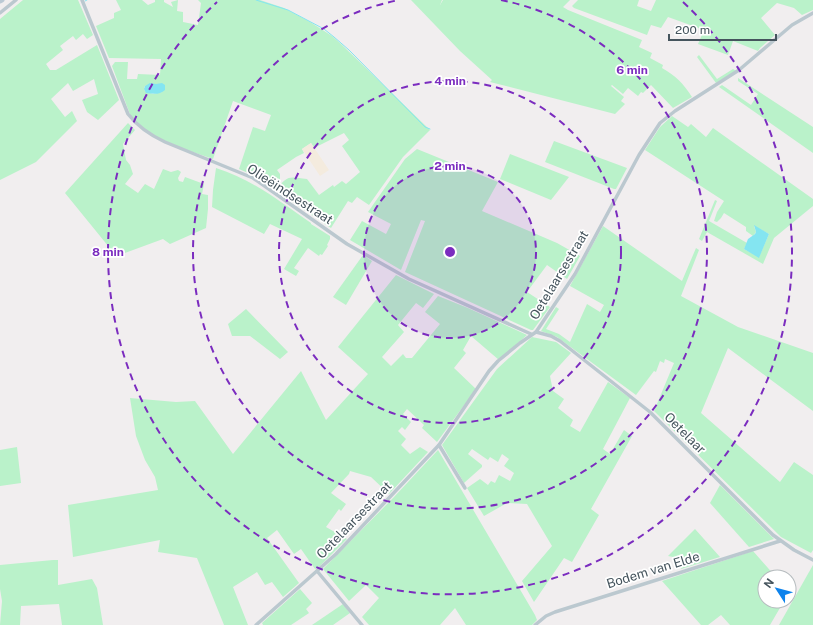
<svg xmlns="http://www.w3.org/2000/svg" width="813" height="625" font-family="'Public Sans',sans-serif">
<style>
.green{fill:#baf2ca;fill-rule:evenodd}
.sand{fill:#f4ebde}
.water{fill:#84e5f1}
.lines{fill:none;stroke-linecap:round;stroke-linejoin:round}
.stream{stroke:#84e5f1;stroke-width:1}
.street{stroke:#bbc8cf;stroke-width:3.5}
.secondary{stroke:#bbc9d4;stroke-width:5}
.ring{fill:none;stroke:#7b2cbf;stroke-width:2;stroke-dasharray:7 5}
.labels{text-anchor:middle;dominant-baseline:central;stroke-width:3.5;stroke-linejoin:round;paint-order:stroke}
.street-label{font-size:13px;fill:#45545d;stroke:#fff}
.centre{fill:#7b2cbf;stroke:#fff;stroke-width:2}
.ring-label{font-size:12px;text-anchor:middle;font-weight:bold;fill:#7b2cbf;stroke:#fff;stroke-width:3.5;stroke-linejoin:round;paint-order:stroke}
</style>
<rect width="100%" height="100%" fill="#f1eeef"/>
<g class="green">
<path d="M23,0h55l15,35 -6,4 -4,-5 -7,6 -3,-4 -13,10 3,4 -17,14 4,6h6l41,-25 22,55 -21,20 -11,-8 -5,-12 16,-6 -4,-15 -21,12 -5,-8 -17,16 14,18 7,-6 5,10 -41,41 -36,18v-161z"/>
<path d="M116,0h26l6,5 7,-3v-2h9v2l9,5 -2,-5 7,-2 -1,11 6,1v10l15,3 3,-22 -3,-3h62l24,8 26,14 22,14 9,8 89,86 -27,27 -34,48 -12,-8 -5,6 -4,-2 -17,27 -56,-38c13,-14 12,-14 32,-11l12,16 14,-10 1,2 8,-6 4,3 14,-12 -18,-26 7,-6 -5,-7 -30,15 -3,-5 -9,6 2,4 -8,4 -19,13 3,4v8l-7,7 -18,-13 -16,-7 14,-42 12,4 6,-16 -38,-14 -20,58 -35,-12 -28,-12 -19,-18 -19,-51 3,-4h13l-1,17h10l1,-5 22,1 1,-16 -52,-1 -13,-32 18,-8v-5l7,-3zM153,84h3l6,8 -9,2 -8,-3 -1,-3 1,-2z"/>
<path d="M411,0h31l-2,5 3,-5h127l-7,7 5,3 74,30 -3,7 13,6 -2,5 13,7 -1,3c14,8 21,15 30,29l-19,11 -22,-23 -8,8 -2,-1 -3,4 -10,-8 -5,6 -11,-9 -1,1 13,11 -3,4 4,3 -10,10 -125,-32 2,-2 -32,-29z"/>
<path d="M578,0h61l-2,6 14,5 5,-11h157v10l-11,5 -8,-7 -17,-5 -16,15 14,17 -15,13 -2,3 -25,-10 -5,14 -30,-11 6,-14 -36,-13 -7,11 -10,-3 -4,10 -73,-27 -2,-2z"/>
<path d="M699,55l18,24 16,-10 3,2 -20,12 -19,-26z"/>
<path d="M738,78l75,49v26l-94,-66 3,-2 29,20 7,-11 -20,-13z"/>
<path d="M672,116l16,11 3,-3 15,13 7,-9 100,71v7l-39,32 -11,26 -56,-32 -5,9 -3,-2 16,-39 2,1 -8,20 38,22 -3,6 15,8 10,-23 -15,-8 2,6 -3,4 -7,-5v-4l-22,-14 -3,5 -4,4 -3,-1 3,-9 7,-11 -79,-51 15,-23z"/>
<path d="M128,123l7,7 -12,14 3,16 4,5 3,9 -8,10 13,9 7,-9 9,5 9,-20 8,3 7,-2 3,2 -3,6 1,3 4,1 2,-5 19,7 -2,10 6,1v14l-2,19 -36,16 -7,-5 -49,18 -1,-5 -48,-59z"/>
<path d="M554,141l73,27 -11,21h-2l-69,-27z"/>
<path d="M417,149l81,33 -16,29 75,32 23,13 -13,23 -20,-14 -20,27 23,15 -17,23h-2l-126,-58 20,-51 -4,-1 -20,50 -51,-30 12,-19 24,13 5,-10 -23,-12 37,-53z"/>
<path d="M510,154l59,23 -18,23 -51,-21z"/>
<path d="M216,168c36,11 64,34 95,55v1l19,12v3l-3,6 1,1 -6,9 -2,-1 -1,2 -11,-8 -14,20 5,3 -3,5 -12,-7 18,-30 -32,-15 -6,10 -52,-27 1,-17z"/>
<path d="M603,226l79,55 14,-33 3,2 -18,46 57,31 75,26v58l-85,-63 -27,65 79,69 14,-20 19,13v75l-2,3 -30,-16 -127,-126 20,-48 -9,-4 -1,4 -4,-2 -4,11 -2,-1 -18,24 -79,-58 -16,-6 15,-24 3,2 -13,20 13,5 11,8 17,-38 13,8 4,-7 -34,-19z"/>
<path d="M363,255l9,6 -26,44 -13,-8z"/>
<path d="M396,275l38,19 -11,14 -7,-5 -18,22 6,7 -22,25 9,9 12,-12 3,4h6l28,-34 -15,-12 13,-16 30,12 59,27 -28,25 -28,-24 -8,14 3,3 -12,15 22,21 -39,53 -15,-14 2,-3 -17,-16 -4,5 8,8 -6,8 -3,-3 -4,4 8,8 -5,6 9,9 10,-7 8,5 -39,42 -18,-17 -21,-6 -1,3 -18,19 15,11 -5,7 -2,-2 -13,18 21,12 -27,27 -5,3 -14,-20 -7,5 -17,-24 -10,8 32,45 -16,14 -11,-15 -7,3 -8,-13 -24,15 15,38h-24l-27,-67 -39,-6 2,-12 -87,17 -5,-52 90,-15 -3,-13 -10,-17 -9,-24 -6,-38 46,4 19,-1 38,53 68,-83 25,49 42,-46 -30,-27z"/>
<path d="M246,309l42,43 -8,7 -30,-23h-18l-4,-12z"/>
<path d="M532,337l24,5 15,11 -21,23 3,15 11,8 -6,9 15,12 -3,6 10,6 28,-50 22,16 -27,51 7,5 14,-24 8,6 -41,73 8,6 -27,47 -8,-4 -30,44 -12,-21 30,-35 -25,-42 -20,-1 -23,13 -17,-28 13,-9 8,6 3,-4 4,2 4,-8 11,6 4,-8 -10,-7 5,-7 -7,-5 -4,8 -8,-5 -2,3 -16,-11 -4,5 14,11v2l-18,16 -22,-38 55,-76z"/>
<path d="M17,447l4,36 -21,3v-36z"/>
<path d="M438,450l97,165 2,5 -5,5h-66l-11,-17 -15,17h-71l-7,-8 17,-19 -13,-13 -17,16 -26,-32 71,-72z"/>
<path d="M720,485l54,54 -25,8 -39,-44z"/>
<path d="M695,529l25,28 -39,12 2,-10 -15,-3z"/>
<path d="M753,551l23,26h-11v24h19l-14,24h-40l-9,-10 -13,10h-7l-39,-44z"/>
<path d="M53,560h5v25l34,-6 5,9 6,37h-41l-3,-21 -38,2 -1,19h-20l2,-24 -2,-12v-24z"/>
<path d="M813,565v60h-34z"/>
<path d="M300,589l12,14 -6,6 3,4 -18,12h-28l-1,-2z"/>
<path d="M343,604l7,9 -17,12h-21z"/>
</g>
<path class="sand" d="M311,143l18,27 -9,6 -18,-27z"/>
<g class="water">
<path d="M150,83l6,1 6,-1 3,2v5c-5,5 -12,4 -19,3l-2,-4 1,-3z"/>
<path d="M754,225l15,9 -10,24 -15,-9 4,-10 7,-5 1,-2z"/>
</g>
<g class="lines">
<g class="stream">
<path d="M256,0l32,10 36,19 10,8 15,13 76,77 5,2"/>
<path d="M85,1l2,-1"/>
</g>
<g class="street">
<path d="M82,0l46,114c10,13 22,21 37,28l88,36 94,66 62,35 122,55"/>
<path d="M0,13l16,-13"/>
<path d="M536,332l15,4 9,5 90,71 123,123 21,15 19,10"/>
<path d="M439,445l26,43"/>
<path d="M317,571l45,54"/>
<path d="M256,625l80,-71 103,-109 50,-74 9,-10 22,-18 16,-11 39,-58 64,-119 21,-32 15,-12 64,-41 53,-45 21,-12"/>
<path d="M535,625l11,-9 9,-4 225,-71"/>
</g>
<path class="secondary" d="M0,1l2,-1"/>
</g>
<circle cx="450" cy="252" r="86" fill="#7b2cbf" fill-opacity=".12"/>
<g class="ring">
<circle cx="450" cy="252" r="86"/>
<circle cx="450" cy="252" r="171"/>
<path d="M501 0A257 257 0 1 1 399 0"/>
<path d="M683 2A342 342 0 1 1 217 2"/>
</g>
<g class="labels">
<g class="street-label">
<text transform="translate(290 194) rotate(33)">Olieëindsestraat</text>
<text transform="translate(559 275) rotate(-59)">Oetelaarsestraat</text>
<text transform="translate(685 433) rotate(45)">Oetelaar</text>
<text transform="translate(354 520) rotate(-46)">Oetelaarsestraat</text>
<text transform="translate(653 570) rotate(-17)">Bodem van Elde</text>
</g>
</g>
<circle cx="450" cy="252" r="6" class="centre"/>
<g class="ring-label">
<text x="632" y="74">6 min</text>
<text x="450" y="85">4 min</text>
<text x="450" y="170">2 min</text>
<text x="108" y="256">8 min</text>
</g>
<g transform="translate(777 589) rotate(306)"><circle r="19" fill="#ffffff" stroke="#b5bbbe"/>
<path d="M0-3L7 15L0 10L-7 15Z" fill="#0e83ec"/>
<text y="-6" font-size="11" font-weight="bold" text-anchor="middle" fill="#45545d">N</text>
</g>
<path d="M669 34v6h107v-6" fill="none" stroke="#45545d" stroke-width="2"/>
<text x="675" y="34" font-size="12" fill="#45545d" stroke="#ffffff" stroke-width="3" paint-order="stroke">200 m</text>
</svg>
